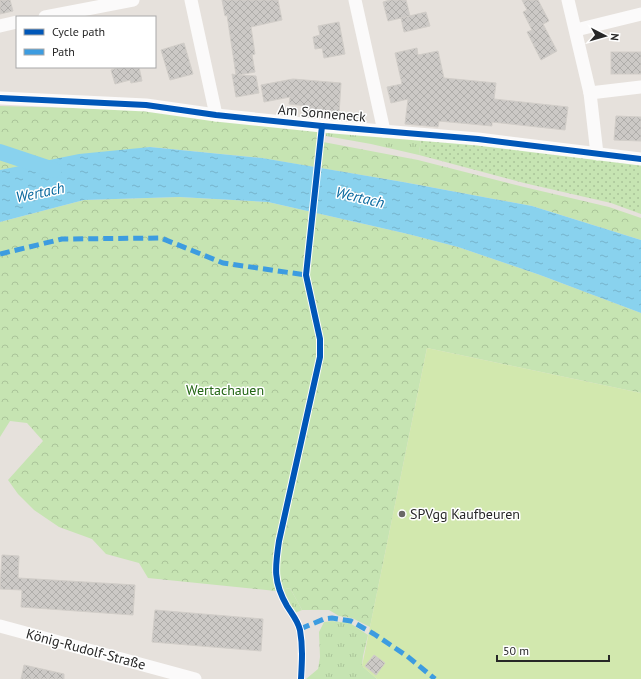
<svg xmlns="http://www.w3.org/2000/svg" width="641" height="679" font-family="'PT Sans',sans-serif">
<style>
.grass{fill:url(#grass-tufts)}
.forest{fill:url(#forest-crowns)}
.park{fill:url(#park-dots)}
.pitch{fill:#d2e8ae}
.water{fill:url(#water-ripples)}
.lines{fill:none;stroke-linecap:round;stroke-linejoin:round}
.canal{stroke:#89d2ee;stroke-width:16}
.building{fill:url(#building-cross-hatch);stroke:#d1cdc8}
.minor{stroke:#fbfafa;stroke-width:13}
.quiet{stroke:#3d9ce0;stroke-width:5;stroke-dasharray:10 5;stroke-linecap:butt}
.cycleway-casing{stroke:#fff;stroke-width:8}
.cycleway{stroke:#0057b8;stroke-width:6}
.poi-dot{fill:#6a6866;stroke:#fff;stroke-width:1.5}
.labels{text-anchor:middle;dominant-baseline:central;stroke-width:3;stroke-linejoin:round;paint-order:stroke}
.street-label{font-size:14px;fill:#272727;stroke:#fff}
.park-label{font-size:14px;fill:#246615;stroke:#fff}
.poi-label{font-size:14px;fill:#272727;stroke:#fff;text-anchor:start}
.water-label{font-size:15px;font-style:italic;fill:#05669c;stroke:#fff}
</style>
<defs>
<pattern id="grass-tufts" width="24" height="20" patternUnits="userSpaceOnUse"><rect width="24" height="20" fill="#c6e4b2"/><path d="M3 7l-1-3M5 7V3M7 7l1-3M15 17l-1-3M17 17v-4M19 17l1-3" fill="none" stroke="#aac499"/></pattern>
<pattern id="forest-crowns" width="20" height="18" patternUnits="userSpaceOnUse"><rect width="20" height="18" fill="#c6e4b2"/><path d="M2 6a3 3 0 1 1 6 0M12 15a3 3 0 1 1 6 0" fill="none" stroke="#aac499"/></pattern>
<pattern id="park-dots" width="8" height="8" patternUnits="userSpaceOnUse"><rect width="8" height="8" fill="#c6e4b2"/><path d="M2 2h.1M6 6h.1" fill="none" stroke="#aac499" stroke-width="1.8" stroke-linecap="round"/></pattern>
<pattern id="water-ripples" width="26" height="14" patternUnits="userSpaceOnUse"><rect width="26" height="14" fill="#89d2ee"/><path d="M2 4q2-2 4 0t4 0M15 11q2-2 4 0t4 0" fill="none" stroke="#76b4cc"/></pattern>
<pattern id="building-cross-hatch" width="8" height="8" patternUnits="userSpaceOnUse"><rect width="8" height="8" fill="#ccc9c6"/><path d="M0 0l8 8M0 8l8-8" fill="none" stroke="#afadaa"/></pattern>
</defs>
<rect width="100%" height="100%" fill="#e6e1dc"/>
<g class="grass">
<path d="M326,129l95,8 -2,18 -48,-11 -45,-8z"/>
<path d="M290,588l12,22 -7,3 -14,-23z"/>
<path d="M332,621l18,2 18,12 -5,21 -1,10 15,13h-71l12,-10 2,-12 -1,-25 5,-10z"/>
</g>
<g class="forest">
<path d="M0,106l147,4 170,21 1,10 100,19 106,27 85,20 32,11v22l-109,-34 -129,-24 -142,-24 -111,-11 -150,23z"/>
<path d="M179,197l89,5 140,32 50,13 82,28 101,38v80l-214,-45 -57,279 -18,-9 -13,-2 -10,-6h-27l-12,-22 -14,3 -128,-13 -9,-15 -33,-9 -14,-15 -33,-12 -25,-17 -16,-16 -10,-14 35,-39 -16,-18 -17,-2 -10,16v-215l84,-22z"/>
</g>
<path class="park" d="M421,137l220,24v53l-30,-11 -87,-20 -105,-28z"/>
<path class="pitch" d="M427,348l214,45v286h-264l-15,-13z"/>
<path class="water" d="M150,147l112,11 141,24 129,24 109,34v73l-101,-38 -82,-28 -50,-13 -140,-32 -89,-5 -95,3 -84,22v-52l79,-16z"/>
<g class="lines">
<path class="canal" d="M0,152l54,18"/>
</g>
<g class="building">
<path d="M0,0h10l3,11 -13,3z"/>
<path d="M222,0h56l4,20 -31,7 4,27 -3,1 3,17 -17,3 18,1 3,17 -23,4 -4,-23 4,1 -9,-60 -2,1z"/>
<path d="M390,0h16l4,16 -22,5 -5,-19z"/>
<path d="M522,0h16l11,21 -6,3 14,27 -16,9 -14,-28 5,-2 -9,-18 4,-2z"/>
<path d="M426,12l4,14 -26,6 -3,-14z"/>
<path d="M339,22l6,32 -21,4 -2,-10 -7,1 -2,-12 7,-2 -2,-9z"/>
<path d="M184,43l9,31 -23,6 -9,-30z"/>
<path d="M417,48l1,7 20,-4 6,27 52,5 -2,16 74,8 -3,23 -73,-8v4l-53,-5 -1,6 -33,-3 3,-25 -17,4 -4,-16 15,-3 -7,-31z"/>
<rect x="611" y="52" width="30" height="22"/>
<path d="M121,67h18l3,14 -11,2 -1,-3 -15,4 -4,-14z"/>
<path d="M293,79l48,4 -2,31 -32,-2v-6l-18,-2 1,-7 -26,5 -3,-17z"/>
<path d="M616,116l25,1v24l-27,-1z"/>
<path d="M2,555l17,1 -1,22 117,7 -2,30 -112,-8 1,-17 -22,-1z"/>
<path d="M155,610l108,9 -2,32 -109,-9z"/>
<path d="M374,655l11,8 -9,12 -11,-9z"/>
<path d="M24,665l40,9v5h-43z"/>
</g>
<g class="lines">
<g class="minor">
<path d="M191,0l25,115"/>
<path d="M355,0l29,131"/>
<path d="M568,0l22,93 7,61"/>
<path d="M45,17l88,-17"/>
<path d="M0,26l17,-4"/>
<path d="M576,30l65,-16"/>
<path d="M590,93l51,-6"/>
<path d="M0,98l146,7 70,10 106,11 156,13 163,20"/>
<path d="M0,626l195,53"/>
</g>
<g class="quiet">
<path d="M0,254l62,-15 99,-1 62,25 83,12"/>
<path d="M300,629l24,-10 8,-1 19,3 23,13 33,22 28,23"/>
</g>
<g class="cycleway-casing">
<g id="cycleway">
<path d="M0,98l146,7 70,10 106,11 156,13 163,20"/>
<path d="M301,679c1,-17 2,-32 -1,-49 -2,-9 -8,-16 -13,-24 -14,-24 -12,-39 -8,-65l41,-184v-18l-14,-64 16,-149"/>
</g>
</g>
<use href="#cycleway" class="cycleway"/>
</g>
<circle class="poi-dot" cx="402" cy="514" r="4"/>
<g class="labels">
<g class="street-label">
<text transform="translate(322 113) rotate(5)">Am Sonneneck</text>
<text transform="translate(86 649) rotate(15)">König-Rudolf-Straße</text>
</g>
<g class="park-label">
<text x="225" y="390">Wertachauen</text>
</g>
<g class="poi-label">
<text x="410" y="514">SPVgg Kaufbeuren</text>
</g>
<g class="water-label">
<text transform="translate(40 192) rotate(-12)">Wertach</text>
<text transform="translate(360 197) rotate(13)">Wertach</text>
</g>
</g>
<rect x="16" y="16" width="140" height="52" fill="#ffffff" stroke="#a9a9a9"/>
<rect x="24" y="29" width="20" height="6" fill="#0057b8" stroke="#a9a9a9"/>
<text x="52" y="36" font-size="12" fill="#272727">Cycle path</text>
<rect x="24" y="49" width="20" height="6" fill="#3d9ce0" stroke="#a9a9a9"/>
<text x="52" y="56" font-size="12" fill="#272727">Path</text>
<g transform="translate(605 36) rotate(96)" stroke="#ffffff" stroke-width="3" paint-order="stroke">
<path d="M0-3L7 15L0 10L-7 15Z" fill="#272727"/>
<text y="-6" font-size="11" font-weight="bold" text-anchor="middle" fill="#272727">N</text>
</g>
<path d="M497 655v6h112v-6" fill="none" stroke="#272727" stroke-width="2"/>
<text x="503" y="655" font-size="12" fill="#272727" stroke="#ffffff" stroke-width="3" paint-order="stroke">50 m</text>
</svg>
